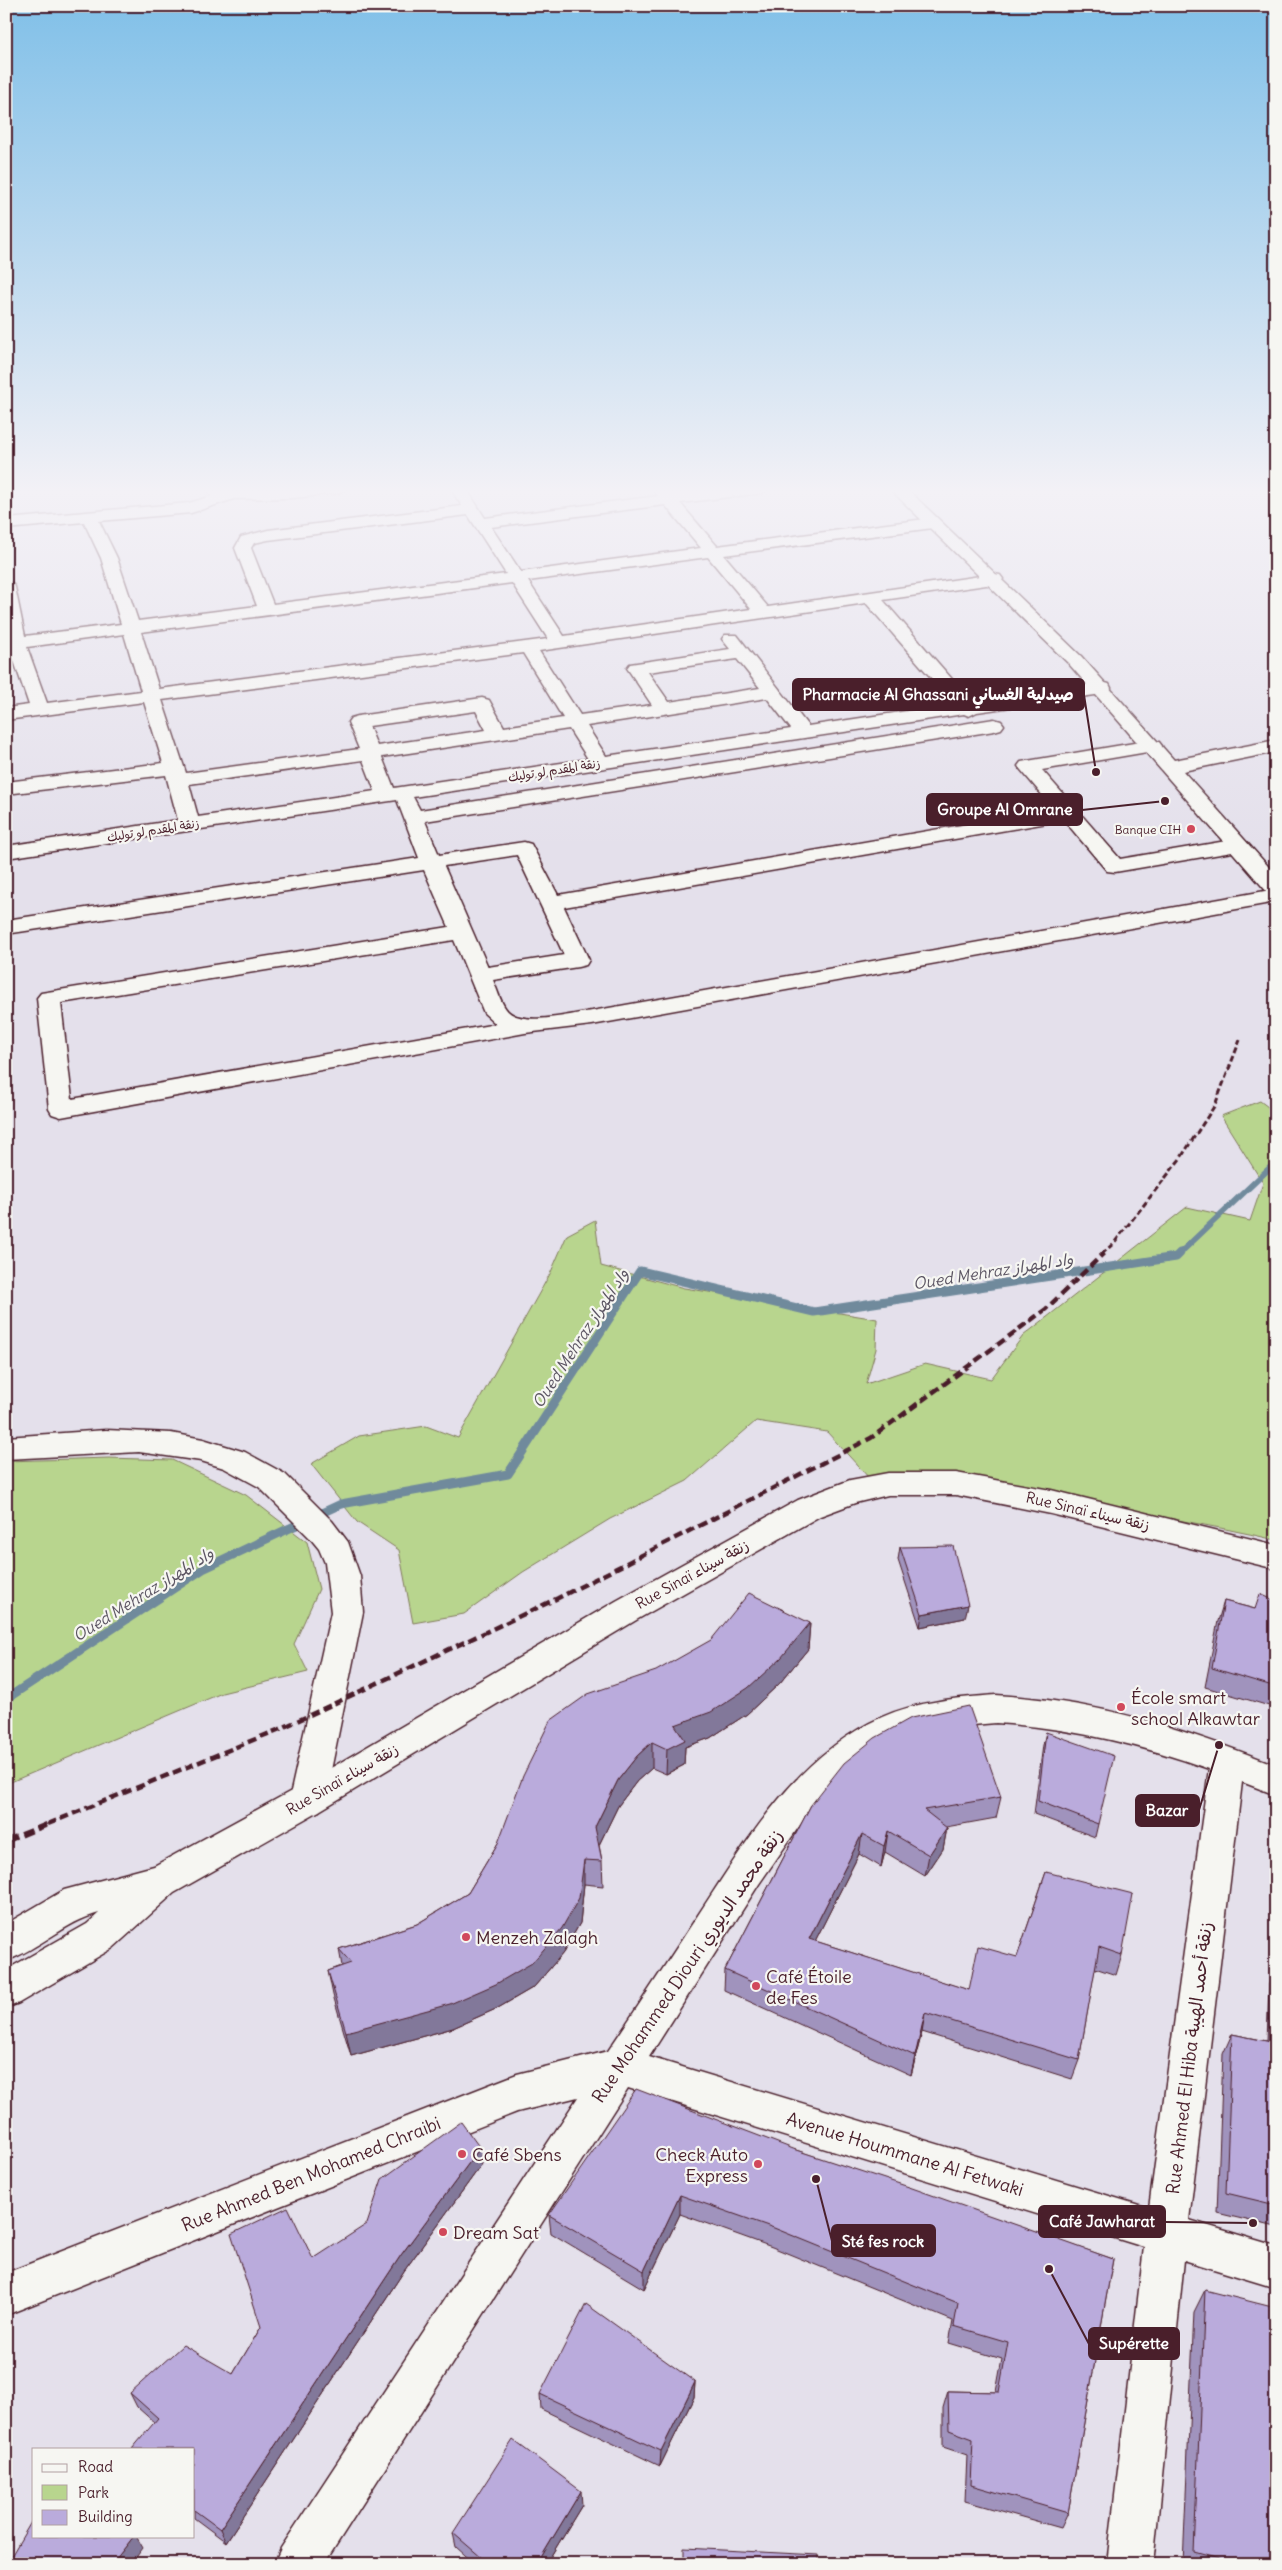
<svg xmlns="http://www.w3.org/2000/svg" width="1282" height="2570" font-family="Delius,'Playpen Sans Arabic',sans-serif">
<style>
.green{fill:#b8d58e;stroke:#817a5c}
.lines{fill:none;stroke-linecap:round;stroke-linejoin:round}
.stream-far1{stroke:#6f8a9c;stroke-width:6}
.stream{stroke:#6f8a9c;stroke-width:9}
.street-casing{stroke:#4a1f2b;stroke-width:3}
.secondary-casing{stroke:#4a1f2b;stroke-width:3}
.street{fill:#f6f6f2;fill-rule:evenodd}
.secondary{fill:#f6f6f2;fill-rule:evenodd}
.rail-far2{stroke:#4a1f2b;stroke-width:3;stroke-dasharray:6 3;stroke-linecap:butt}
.rail-far1{stroke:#4a1f2b;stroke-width:4.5;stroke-dasharray:9 4.5;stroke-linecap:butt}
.rail{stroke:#4a1f2b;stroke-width:5.5;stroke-dasharray:11 5.5;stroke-linecap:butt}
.wall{fill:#a093bd;stroke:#4a1f2b}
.shaded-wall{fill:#82789a;stroke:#4a1f2b}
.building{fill:#baabdc;stroke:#4a1f2b}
.poi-dot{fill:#d1495b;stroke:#f6f6f2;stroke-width:2}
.labels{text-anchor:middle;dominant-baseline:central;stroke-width:4.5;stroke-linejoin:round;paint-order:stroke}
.far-street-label{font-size:12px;fill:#4a1f2b;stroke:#f6f6f2}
.far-poi-label{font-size:12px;fill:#4a1f2b;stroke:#f6f6f2;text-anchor:end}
.street-label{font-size:15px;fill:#4a1f2b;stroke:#f6f6f2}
.water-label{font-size:16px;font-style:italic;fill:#5c5563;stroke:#f6f6f2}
.near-poi-label{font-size:18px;fill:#4a1f2b;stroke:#f6f6f2;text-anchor:start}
.near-street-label{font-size:18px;fill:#4a1f2b;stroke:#f6f6f2}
.leader{fill:none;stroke:#4a1f2b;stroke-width:2}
.callout-dot{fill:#4a1f2b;stroke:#f6f6f2;stroke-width:2}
.callout{fill:#4a1f2b;stroke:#4a1f2b;stroke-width:2}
.callout-label{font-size:16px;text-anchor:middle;font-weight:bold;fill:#fff}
</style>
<rect width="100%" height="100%" fill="#e4e0eb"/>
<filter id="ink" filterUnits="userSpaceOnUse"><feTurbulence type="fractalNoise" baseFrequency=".02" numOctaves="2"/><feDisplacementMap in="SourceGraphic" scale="10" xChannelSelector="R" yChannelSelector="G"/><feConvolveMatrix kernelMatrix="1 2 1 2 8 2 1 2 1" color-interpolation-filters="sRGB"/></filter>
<g filter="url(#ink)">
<g class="green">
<path d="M1260,1101l16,12v427c-134,-31 -270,-46 -406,-61l-43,-47 -71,-11 -69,60 -77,38 -87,53 -59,42 -51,9 -14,-73 -42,-28 -46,-58 48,-28 67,-10 32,12 93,-166 16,-37 28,-15 6,46 83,22 193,31 -1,30 -10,35 59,-20 66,15 32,-43 164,-129 63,14 13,-38 -42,-67z"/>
<path d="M109,1458l63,2 74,35 61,47 12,47 -25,55 14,28 -86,21 -216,91v-323z"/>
</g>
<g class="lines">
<path class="stream-far1" d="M1179,1254l97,-92"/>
<g class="stream">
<path d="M315,1516l26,-12 167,-30 132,-203 174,41 362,-55 4,-4"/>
<path d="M6,1699l197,-130 102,-48"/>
</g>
<g class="street-casing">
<g id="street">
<path d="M225,488l37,2 85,-2 -8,5 -46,5 -59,1 -43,14 -92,8 18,37 21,63 119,-15 -22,-58 6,-11 27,-7 194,-24 -12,-18h16l19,30 173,-22 -7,-8h17l5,6 49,-6h48l-8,5 -82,10 37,43 216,-28 8,5 -8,5 -209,27 44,52 226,-33 6,1 3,4 -3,4 -117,17 89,102 130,-20 7,2 2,4 -2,4 -7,2 -125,18 -8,4 -5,-2 -551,83 7,13 574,-91 7,2 3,4 -3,4 -7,2 -569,90 14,34 85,-13 7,2 27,51 496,-86 -33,-39 -3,-4 3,-4 131,-22 7,2 3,4 -3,4 -117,20 78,89 118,-20 7,2 3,4 -3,4 -7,2 -123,21 -8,-1 -43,-51 -500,87 25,53 -3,5 -8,2 -85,13c4,9 7,21 13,29 14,19 65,5 86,2l684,-122v13l-684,123 -67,8 -464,84 -9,-3 -3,-5 -12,-111 4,-5 408,-66 -25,-57 -418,64v-14l413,-62 -22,-58 -391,58v-12l172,-26 -12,-45 -160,19v-12l157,-19 -19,-61 -138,18v-12l23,-3 -19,-56h-4v-67l6,1 3,4 10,49 96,-12 -20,-66 -17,-36 -78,7v-10l183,-16 23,-7 -4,-4 2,-3zM665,505l36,43 -180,24 -30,-45zM468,515l38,59 -233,30 -22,-56 3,-5 14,-3zM708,557l43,52 -187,27 -36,-55zM512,583l36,56 -389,50 -18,-57zM866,603l88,101 -146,22 -71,-91h-12l-3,4 8,10 -100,15 -3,4 25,37 -72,10 -41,-64zM124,634l17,57 -94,12 -20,-56zM523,653l40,65 -59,9 -15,-27 -7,-2 -124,18 -7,2 -3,4 11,27 -173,24 -24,-73zM737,659l23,29 -91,14 -21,-30zM767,698l24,31 -185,27 -19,-30zM476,711l10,19 -109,16 -8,-20zM569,729l19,30 -194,29 -12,-31zM363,760l12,31 -177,26 -9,-33zM517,855l47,100 -76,12 -44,-101zM454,940l30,73 12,11 -424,75 -11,-96z"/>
<path d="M106,1430l65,3 32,6 42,13 40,22 47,47 16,21 12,34 3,36 -38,188 -6,11 -12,4 -12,-4 -6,-11 42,-188 -6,-49 -6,-14 -9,-11 -51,-51 -35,-19 -23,-7 -62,-9 -133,7v-22z"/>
<path d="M996,1695c103,6 185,33 280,70v30l-34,-13 -53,438 87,26v42l-92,-28 -31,304h-46l37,-317 -516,-159 -304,476h-50l7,-16 297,-451 -61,15 -511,203v-42l511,-199 91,-23c31,-46 62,-93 92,-139 49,-74 97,-157 182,-195 36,-16 75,-19 114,-22zM996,1723c75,5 143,21 213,46l-60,439 -500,-151 110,-173 43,-62 30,-33 39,-31 36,-21 42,-10z"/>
</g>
</g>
<g class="secondary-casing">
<g id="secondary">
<path d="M889,488h17l175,168 93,104 102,-20v12l-93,19 93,104v19l-8,-1 -199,-229z"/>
<path d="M888,1473h68l95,17 225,55v24l-225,-55 -95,-19h-68l-33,8 -35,13 -69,39 -113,64 -319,192 -145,82 -61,55 -94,55 -13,5v-38l81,-46 12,-11c-34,9 -60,36 -93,48v-37l58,-34 90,-24 141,-77 321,-188 182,-101 52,-20z"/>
</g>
</g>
<use href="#street" class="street"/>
<use href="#secondary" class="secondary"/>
<path class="rail-far2" d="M1102,1254l12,-11 66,-84 35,-54 25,-65"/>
<path class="rail-far1" d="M48,1824l232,-95 278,-131 313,-160 175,-129 58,-56"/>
<path class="rail" d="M6,1841l45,-18"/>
</g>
<g class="wall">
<path d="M900,1547l65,71 -45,9 -22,-67z"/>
<path d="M1224,1601l31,8 21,-8v107l-71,-21 13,-66z"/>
<path d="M810,1623l-2,26 -29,35 -32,30 -37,24 -25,9 -1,18 -18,9 -14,-6 -15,13 -19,25 -19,39 3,16 1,25 -19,-2 -4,39 -17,30 -29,34 -36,21 -45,20 -102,28 -18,-61 -5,-24 14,-5 -3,-17 78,-25 51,-31 30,-50z"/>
<path d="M1046,1732l52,92 -3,13 -61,-23 9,-69z"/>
<path d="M1001,1797l-5,21 -50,9 1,1 -4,21 -18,27 -40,-24 -4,15 -22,-13 -44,87 153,49 49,-33 29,-85 76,83 -6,20 -21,-7 -16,92 -7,19 -150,-47 -11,43 -187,-85 1,-20 86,-165z"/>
<path d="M1276,1968v259l-59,-14 6,-159 9,-20 35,7 2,-57z"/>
<path d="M796,2150l317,109 -45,254 -7,15 -96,-27 2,-46 -24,-8v-39l5,-17 48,1 6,-33 -53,-16 4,-22 -181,-74 -92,-33 -36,75 -93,-56 -2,-18z"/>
<path d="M482,2164l-78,107 -178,271 -32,-24v-69l-39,-26 -18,-16 -7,-14 103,-19 28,-47 52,-68z"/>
<path d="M1205,2290l71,274h-93l11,-252z"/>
<path d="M695,2382l-1,15 -34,69 -119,-57 -1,-15z"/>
<path d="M582,2505l-36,59h-71l-19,-17 -3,-14z"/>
</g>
<g class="shaded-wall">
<path d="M968,1605l-3,13 -45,9 2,-13z"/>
<path d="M810,1623l-2,26 -29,35 -32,30 -37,24 -25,9 -1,18 -18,9 1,-25 8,-24z"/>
<path d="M652,1742v26l-15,13 -19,25 -22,45 -1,-24 23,-47 19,-24z"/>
<path d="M947,1828l-4,21 -18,27 4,-21z"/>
<path d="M888,1831l-3,21 -4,15 3,-21z"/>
<path d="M862,1834l-3,20 -53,105 3,-20z"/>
<path d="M584,1860v24l-4,39 -17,30 -29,34 -36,21 -45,20 -102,28 -5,-24z"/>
<path d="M925,2013l-3,19 -11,43 4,-19z"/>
<path d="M480,2148l2,16 -78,107 -178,271 -6,-13 181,-274z"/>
<path d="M680,2195v19l-36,75v-18z"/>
<path d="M695,2382l-1,15 -34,69 1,-15z"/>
<path d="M581,2491l1,14 -36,59h-9z"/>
<path d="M134,2536h2l7,12 -12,16h-19z"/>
</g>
<g class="building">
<path d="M953,1546l15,59 -46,9 -22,-67z"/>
<path d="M749,1593l61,30 -29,35 -33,30 -37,24 -36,13 10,15 -18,9 -15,-7 -15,14 -19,24 -23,47 7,34 -18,-1 -5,38 -17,30 -30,35 -36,21 -46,20 -104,28 -18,-61 23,-8 -12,-14 78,-25 51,-31 30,-50 25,-67 27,-55 38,-27 68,-23 55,-31z"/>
<path d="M1260,1594l16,7v86l-64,-19 12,-67 31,8z"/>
<path d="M969,1706l32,91 -77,13 23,18 -18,27 -41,-24 -4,15 -22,-12 -53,105 160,51 9,-44 39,11 29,-85 87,22 -11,61 -23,-8 -20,113 -154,-47 -10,43 -190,-86 86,-165 33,-42 31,-25 36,-20z"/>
<path d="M1046,1732l68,24 -16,68 -60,-23z"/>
<path d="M1232,2034l44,9v162l-50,-12z"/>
<path d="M636,2089l160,61 116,38 201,71 -45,254 -97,-28 2,-46 -24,-9 -1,-39 51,1 9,-50 -54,-16 4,-23 -184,-75 -94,-33 -36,76 -95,-56z"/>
<path d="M461,2122l19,26 -79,107 -181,274 -26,-19v-61h-62l26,-31 -28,-25 53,-48 50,29 28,-47 -30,-93 57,-27 25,52 54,-35 15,-45z"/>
<path d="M1205,2290l71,18v256h-39l-43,-12z"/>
<path d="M586,2304l109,78 -34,69 -121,-57z"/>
<path d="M513,2440l68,51 -44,73h-48l-36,-31z"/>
<path d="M34,2517v19h100l-22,28h-97l-5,-6z"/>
<path d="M684,2548l134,7v9h-134z"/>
</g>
</g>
<linearGradient id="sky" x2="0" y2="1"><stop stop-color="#81c0e8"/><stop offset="0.58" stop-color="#f3f1f6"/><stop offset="1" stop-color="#f3f1f6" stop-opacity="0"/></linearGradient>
<rect width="1282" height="848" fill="url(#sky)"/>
<g class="poi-dot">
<circle cx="1191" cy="829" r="5"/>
<circle cx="1121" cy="1707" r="5"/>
<circle cx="466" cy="1937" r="5"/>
<circle cx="756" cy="1986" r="5"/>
<circle cx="462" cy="2154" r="5"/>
<circle cx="758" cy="2164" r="5"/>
<circle cx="443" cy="2232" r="5"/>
</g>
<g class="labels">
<g class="far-street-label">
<text transform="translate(554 770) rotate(-9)">زنقة المقدم لو توليك</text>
<text transform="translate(153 830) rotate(-9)">زنقة المقدم لو توليك</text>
</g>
<g class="far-poi-label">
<text x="1181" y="829">Banque CIH</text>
</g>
<g class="street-label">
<text transform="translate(1088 1511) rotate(13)">Rue Sinaï زنقة سيناء</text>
<text transform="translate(692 1574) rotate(-29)">Rue Sinaï زنقة سيناء</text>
<text transform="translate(342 1779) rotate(-30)">Rue Sinaï زنقة سيناء</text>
</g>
<g class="water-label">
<text transform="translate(993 1271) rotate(-9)">Oued Mehraz واد المهراز</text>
<text transform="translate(580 1338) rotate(-57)">Oued Mehraz واد المهراز</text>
<text transform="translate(143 1594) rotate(-32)">Oued Mehraz واد المهراز</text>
</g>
<g class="near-poi-label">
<text x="1131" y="1697">École smart<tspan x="1131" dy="21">school Alkawtar</tspan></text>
<text x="476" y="1937">Menzeh Zalagh</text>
<text x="766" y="1976">Café Étoile<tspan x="766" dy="21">de Fes</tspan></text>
<text x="472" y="2154">Café Sbens</text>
<text x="748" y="2154" text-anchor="end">Check Auto<tspan x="748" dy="21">Express</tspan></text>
<text x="453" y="2232">Dream Sat</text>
</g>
<g class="near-street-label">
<text transform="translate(687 1966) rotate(-56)">Rue Mohammed Diouri زنقة محمد الديوري</text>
<text transform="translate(1189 2058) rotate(-83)">Rue Ahmed El Hiba زنقة أحمد الهيبة</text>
<text transform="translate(905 2154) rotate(17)">Avenue Hoummane Al Fetwaki</text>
<text transform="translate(311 2174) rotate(-22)">Rue Ahmed Ben Mohamed Chraibi</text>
</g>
</g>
<path class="leader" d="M1096 772L1084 695M1165 801L1082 810M1219 1745L1199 1810M1253 2223L1165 2222M816 2179L832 2241M1049 2269L1089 2344"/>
<g class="callout-dot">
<circle cx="1096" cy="772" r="5"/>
<circle cx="1165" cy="801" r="5"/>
<circle cx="1219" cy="1745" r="5"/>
<circle cx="1253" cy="2223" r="5"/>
<circle cx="816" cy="2179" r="5"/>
<circle cx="1049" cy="2269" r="5"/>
</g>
<g class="callout">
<rect x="793" y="679" width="291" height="31" rx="5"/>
<rect x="927" y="794" width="155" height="31" rx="5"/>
<rect x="1136" y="1795" width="63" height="31" rx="5"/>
<rect x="1039" y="2206" width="126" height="31" rx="5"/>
<rect x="832" y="2225" width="103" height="31" rx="5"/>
<rect x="1089" y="2328" width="90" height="31" rx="5"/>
</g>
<g class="callout-label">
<text x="938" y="700">Pharmacie Al Ghassani صيدلية الغساني</text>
<text x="1005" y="815">Groupe Al Omrane</text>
<text x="1167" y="1816">Bazar</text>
<text x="1102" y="2227">Café Jawharat</text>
<text x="883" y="2247">Sté fes rock</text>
<text x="1134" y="2349">Supérette</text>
</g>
<rect width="1282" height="2570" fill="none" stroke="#f6f6f2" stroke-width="25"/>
<rect x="12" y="12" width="1257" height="2545" fill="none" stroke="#4a1f2b" stroke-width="2" filter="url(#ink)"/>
<rect x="32" y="2448" width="162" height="90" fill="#f6f6f2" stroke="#b1a0a2"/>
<rect x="42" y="2464" width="25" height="8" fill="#f6f6f2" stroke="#b1a0a2"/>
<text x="78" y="2472" font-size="15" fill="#4a1f2b">Road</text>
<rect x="42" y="2485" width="25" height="15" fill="#b8d58e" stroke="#b1a0a2"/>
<text x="78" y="2498" font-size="15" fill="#4a1f2b">Park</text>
<rect x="42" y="2510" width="25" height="15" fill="#baabdc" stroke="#b1a0a2"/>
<text x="78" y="2522" font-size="15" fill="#4a1f2b">Building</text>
</svg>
